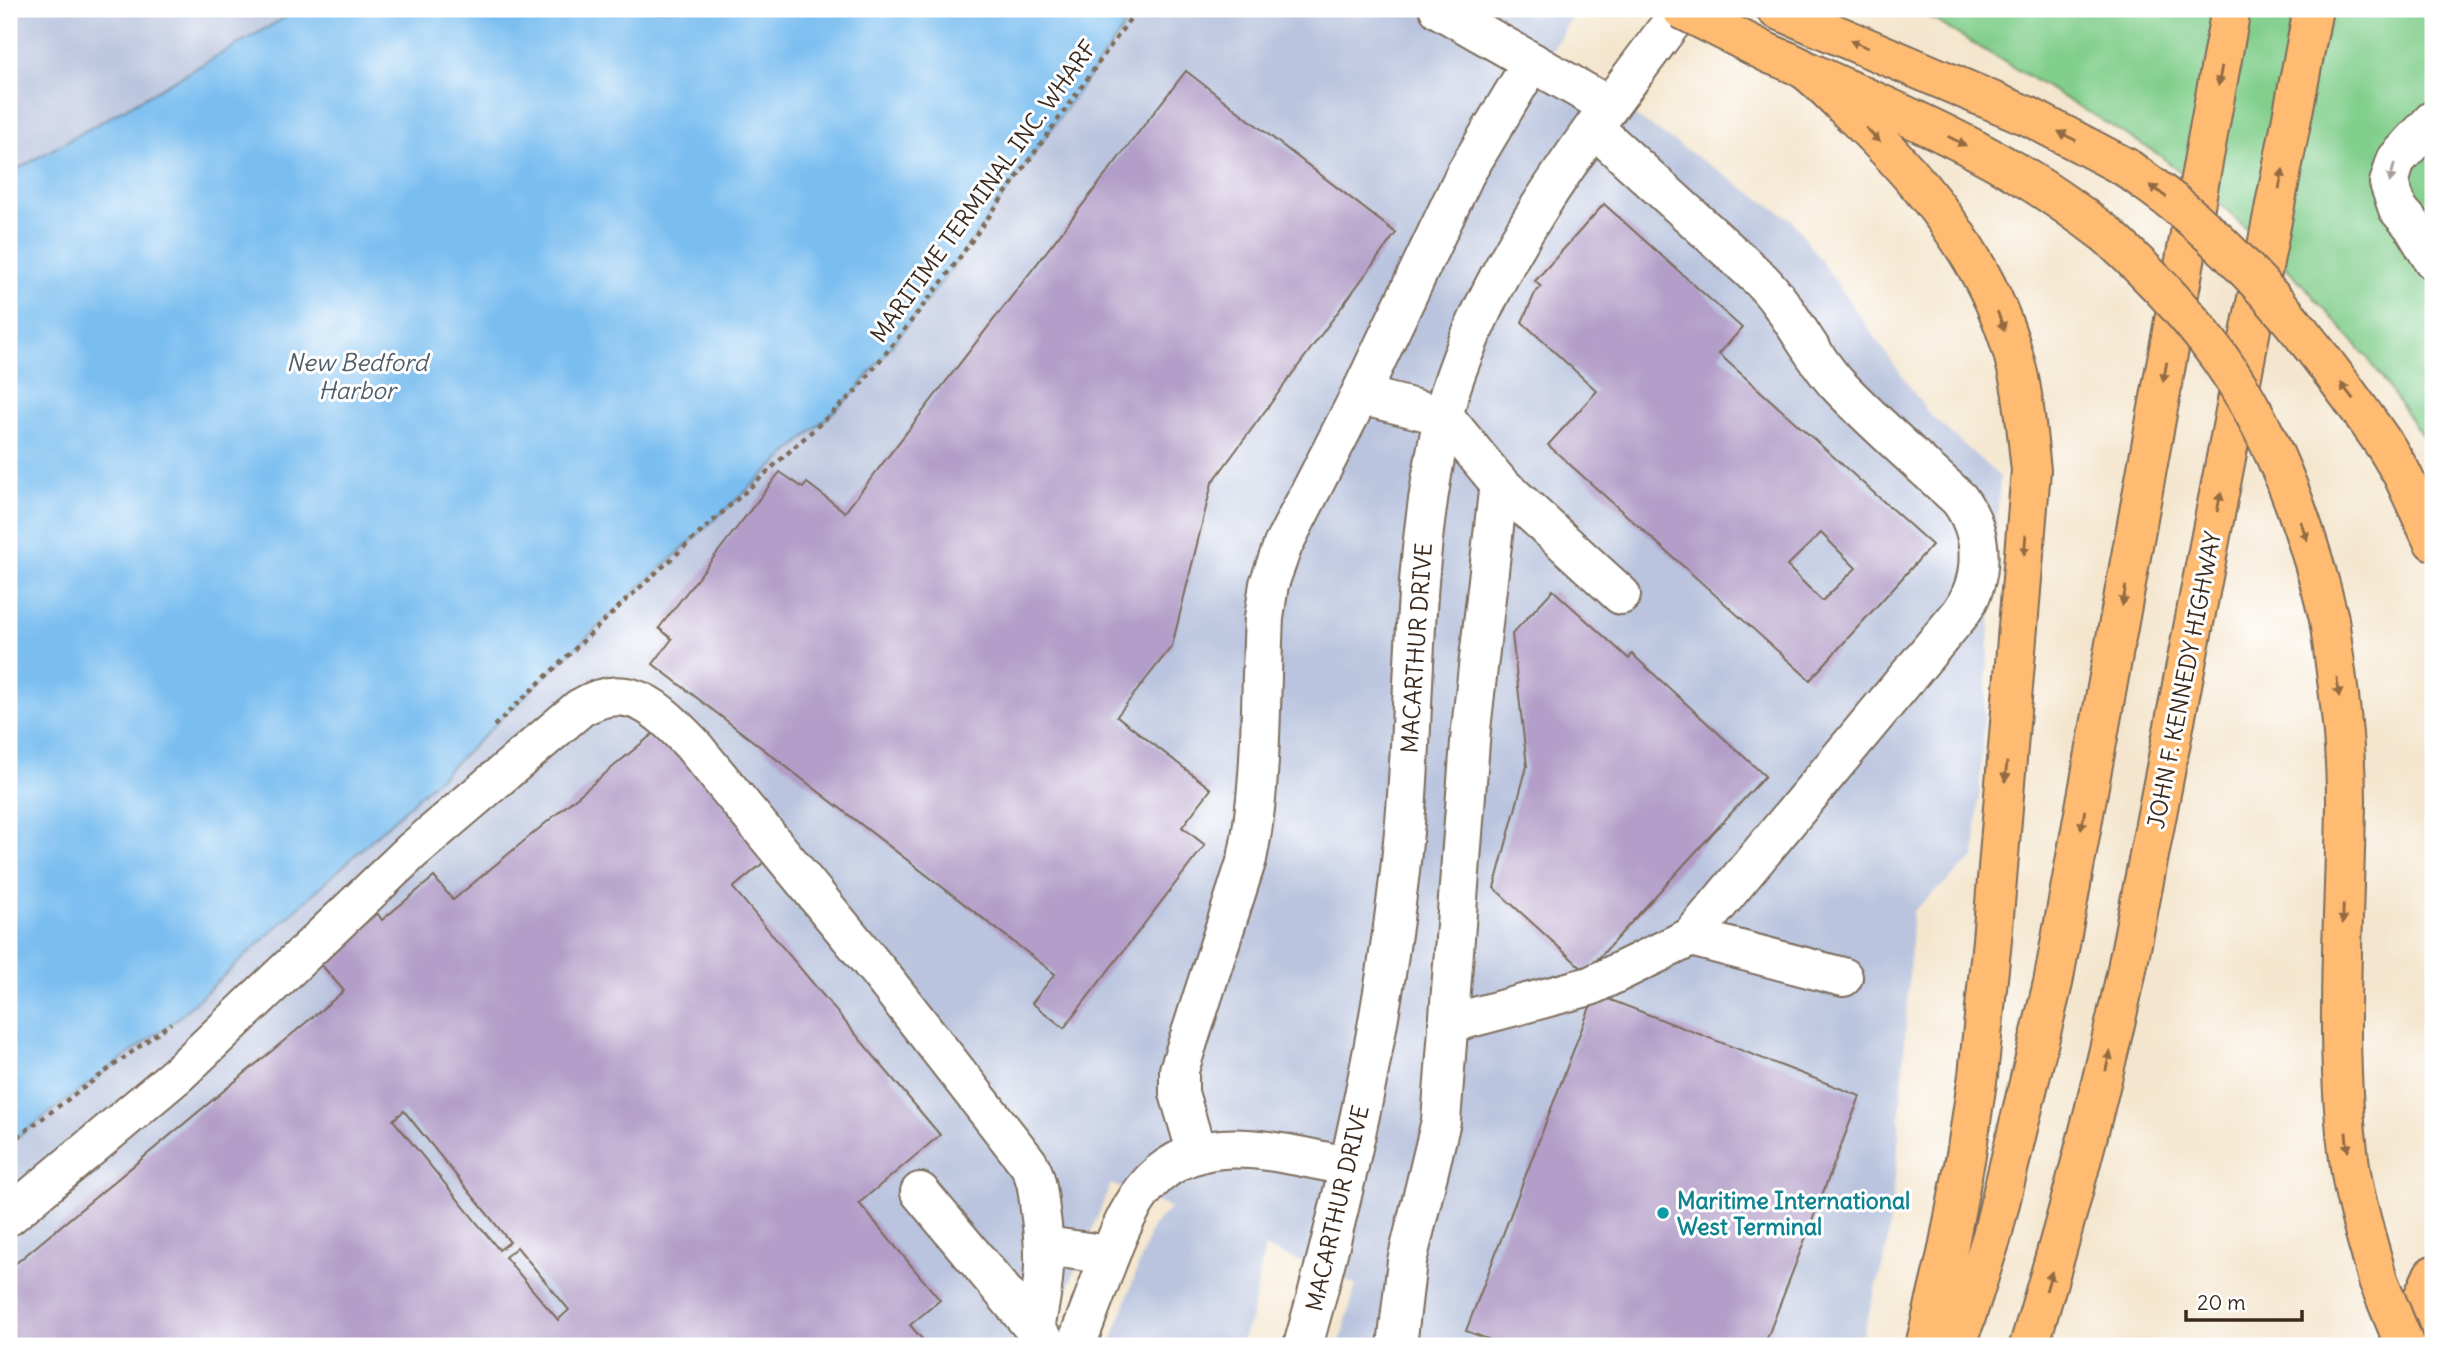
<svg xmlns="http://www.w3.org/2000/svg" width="2442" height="1355" font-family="Delius,sans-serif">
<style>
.industrial{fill:#bac4de}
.green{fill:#82cf8d;stroke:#5e7c56;stroke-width:2}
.water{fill:#7abef0;stroke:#5a7487;stroke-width:2}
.building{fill:#b29ec8;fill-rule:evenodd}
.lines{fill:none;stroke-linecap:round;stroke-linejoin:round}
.minor-casing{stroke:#7c6c5c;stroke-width:42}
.major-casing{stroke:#7c6c5c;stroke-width:42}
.highway-casing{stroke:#7c6c5c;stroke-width:42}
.path{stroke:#7c6c5c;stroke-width:4.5;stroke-dasharray:5 5;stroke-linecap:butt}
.minor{stroke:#fff;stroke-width:38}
.major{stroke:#ffbb71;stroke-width:38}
.highway{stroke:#ffbb71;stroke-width:38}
.major-bridge-casing{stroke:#7c6c5c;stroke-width:42;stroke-linecap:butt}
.highway-bridge-casing{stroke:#7c6c5c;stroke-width:42;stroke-linecap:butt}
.major-bridge{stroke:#ffbb71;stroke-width:38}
.highway-bridge{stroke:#ffbb71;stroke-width:38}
.oneway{fill:#936b43}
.oneway2{fill:#a79f9a}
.culture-dot{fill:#0f9aa8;stroke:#fff;stroke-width:2.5}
.labels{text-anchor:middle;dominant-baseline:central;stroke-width:6;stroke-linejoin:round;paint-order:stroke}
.street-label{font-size:23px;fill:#3b2a1e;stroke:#fff}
.culture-label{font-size:23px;font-weight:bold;fill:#0d838f;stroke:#fff;text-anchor:start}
.water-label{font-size:24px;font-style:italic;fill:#515e68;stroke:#fff}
</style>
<rect width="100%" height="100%" fill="#fff"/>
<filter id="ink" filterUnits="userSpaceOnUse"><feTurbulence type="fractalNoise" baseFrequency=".0143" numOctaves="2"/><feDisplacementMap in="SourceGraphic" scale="14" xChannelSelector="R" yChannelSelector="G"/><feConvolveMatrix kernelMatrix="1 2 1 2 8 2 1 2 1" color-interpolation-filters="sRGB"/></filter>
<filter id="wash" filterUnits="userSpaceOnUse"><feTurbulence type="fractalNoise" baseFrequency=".00686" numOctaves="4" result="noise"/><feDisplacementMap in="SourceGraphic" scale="28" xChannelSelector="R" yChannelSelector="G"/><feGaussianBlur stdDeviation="1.57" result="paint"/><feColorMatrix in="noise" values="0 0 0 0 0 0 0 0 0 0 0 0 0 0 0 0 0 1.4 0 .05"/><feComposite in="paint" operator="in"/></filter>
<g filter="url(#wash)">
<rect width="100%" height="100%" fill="#f4e6ce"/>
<g class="industrial">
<path d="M9,9h291l-291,165z"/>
<path d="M1137,9h434l4,2 -27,47 244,162 137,194 71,63 -25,380 -62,54 -16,251 -11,91 -22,78 -7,15h-518l17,-61 -91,-38 -15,75 -11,24h-129l42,-119 19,-19 -60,-24 -67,162h-1035v-203l169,-125 290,-267 157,-150 230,-209 90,-114z"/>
</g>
<path class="green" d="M1916,9h517v442l-66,-94 -71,-80 -69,-67 -69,-56z"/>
<path class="water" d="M300,9h837l-192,269 -90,114 -230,209 -157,150 -290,267 -169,125v-969z"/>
<g id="blocks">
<g class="building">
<path d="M1186,71l210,162 -184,250 -40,163 -55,70 94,73 -29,38 23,18 -141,183 -32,-25 23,-29 -402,-310 19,-25 -13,-11 121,-156 23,16 4,-5 38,29z"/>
<path d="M1604,204l138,124 -23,26 213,191 -122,135 -262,-235 49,-54 -75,-69 13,-29 6,-6 -6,-6zM1821,533l35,35 -34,33 -35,-35z"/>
<path d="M1553,590l76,69 3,-5 133,122 -179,196 -92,-84 33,-122 -15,-132z"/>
<path d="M660,728l109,130 -36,30 207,247 -81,68 81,97 -30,25 18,21h-919v-77l335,-278 -25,-29 58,-49 5,7 52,-43 19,23zM404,1111l106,131 -11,8 -106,-130zM517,1247l52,63 -11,10 -53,-63z"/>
<path d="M1595,994l265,102 -96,250h-257l-41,-15z"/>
</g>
</g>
</g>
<g filter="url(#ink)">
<use href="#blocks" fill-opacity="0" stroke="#7c6c5c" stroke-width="2"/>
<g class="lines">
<g class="minor-casing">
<g id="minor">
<path d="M1439,9l170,97"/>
<path d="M2433,120l-37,40 -7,23 9,26 14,16 21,35"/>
<path d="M1360,395l84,21 55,67 -28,246 -30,392 -34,140 -10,85"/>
<path d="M1499,483l122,112"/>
<path d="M1691,937l152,40"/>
<path d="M1448,1024l142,-38 101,-49 269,-323c25,-35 25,-81 -1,-115 -41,-38 -84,-75 -122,-115 -29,-32 -46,-73 -76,-104l-167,-152"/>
<path d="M1197,1154l-18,-61v-23l68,-211c16,-75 13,-164 17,-241l5,-34 14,-39 77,-150 105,-221 67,-112"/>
<path d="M920,1192l127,152"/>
<path d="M9,1216l169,-142 234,-223 168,-143c49,-29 78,1 111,35l187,228 150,192c9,14 10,30 12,47 7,48 5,70 -5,118"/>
<path d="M1046,1246l64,9"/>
<path d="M1076,1346c9,-25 19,-50 28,-75 22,-60 45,-116 118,-122 41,-3 86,10 127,17"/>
<path d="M1303,1346c48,-171 86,-346 102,-524 10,-116 7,-232 27,-347 5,-28 10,-57 18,-84 46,-143 143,-263 232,-382"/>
</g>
</g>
<g class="major-casing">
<g id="major">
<path d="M1812,73c74,34 149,65 218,108 26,16 51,34 76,53"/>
<path d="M2329,619c8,60 17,120 17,180 -1,122 -13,246 4,367 5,38 18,76 28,114"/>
</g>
</g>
<g class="highway-casing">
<g id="highway">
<path d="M1776,9l254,108 97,51"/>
<path d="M1770,54c12,5 28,10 38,18 15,12 29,27 43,41 73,70 143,155 166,256 8,33 10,67 14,101l-39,470 -14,135 -12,80 -19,99 -22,92"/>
<path d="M2386,447l16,27 31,67"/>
<path d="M1954,1346l11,-26 27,-84 61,-253 178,-974"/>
<path d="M2029,1346c37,-123 70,-246 97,-372l187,-965"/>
<path d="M2401,1346l32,-71"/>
</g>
</g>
<g class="path">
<path d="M1151,9h1"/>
<path d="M494,726l131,-125 230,-209 90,-114 192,-269"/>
<path d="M9,1143l162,-120"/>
</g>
<use href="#minor" class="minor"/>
<use href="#major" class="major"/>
<use href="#highway" class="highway"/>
<g class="major-bridge-casing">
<g id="major-bridge">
<path d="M2106,234c45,41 90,87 124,139 49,74 78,161 99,246"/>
<path d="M2378,1280l27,66"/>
</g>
</g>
<g class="highway-bridge-casing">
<g id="highway-bridge">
<path d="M1681,9l89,45"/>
<path d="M2127,168c17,13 35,25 52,39 82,67 147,154 207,240"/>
</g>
</g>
<use href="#major-bridge" class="major-bridge"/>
<use href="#highway-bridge" class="highway-bridge"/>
</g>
<defs><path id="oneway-solid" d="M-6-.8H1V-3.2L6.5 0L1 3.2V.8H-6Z" transform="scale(1.75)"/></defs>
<g class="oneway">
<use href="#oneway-solid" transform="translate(1859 44) rotate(-157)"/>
<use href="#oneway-solid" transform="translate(2220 76) rotate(100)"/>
<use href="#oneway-solid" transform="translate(1873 135) rotate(45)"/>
<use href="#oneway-solid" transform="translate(2067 136) rotate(-153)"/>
<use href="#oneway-solid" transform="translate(1957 141) rotate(27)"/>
<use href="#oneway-solid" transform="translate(2281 179) rotate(-79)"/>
<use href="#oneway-solid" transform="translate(2158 191) rotate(-143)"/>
<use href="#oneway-solid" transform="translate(2001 321) rotate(69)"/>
<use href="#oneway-solid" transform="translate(2165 372) rotate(100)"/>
<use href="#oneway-solid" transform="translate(2347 391) rotate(-127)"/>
<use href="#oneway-solid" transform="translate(2219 502) rotate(-79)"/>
<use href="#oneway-solid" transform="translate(2304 531) rotate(71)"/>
<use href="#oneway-solid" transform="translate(2025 545) rotate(95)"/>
<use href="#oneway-solid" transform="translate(2124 596) rotate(100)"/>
<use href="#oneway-solid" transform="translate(2338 687) rotate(84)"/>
<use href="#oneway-solid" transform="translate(2006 772) rotate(95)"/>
<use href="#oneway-solid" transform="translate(2083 820) rotate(100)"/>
<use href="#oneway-solid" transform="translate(2343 914) rotate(91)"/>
<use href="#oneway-solid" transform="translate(2108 1061) rotate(-77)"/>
<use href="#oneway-solid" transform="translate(2347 1142) rotate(84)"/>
<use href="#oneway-solid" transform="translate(2049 1281) rotate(-74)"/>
</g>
<use class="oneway2" href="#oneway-solid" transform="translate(2392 173) rotate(104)"/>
</g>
<circle class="culture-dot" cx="1663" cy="1213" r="7"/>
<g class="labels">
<g class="street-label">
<text transform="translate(983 191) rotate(-54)">MARITIME TERMINAL INC. WHARF</text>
<text transform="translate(1416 648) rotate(-86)">MACARTHUR DRIVE</text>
<text transform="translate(2184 680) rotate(-79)">JOHN F. KENNEDY HIGHWAY</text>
<text transform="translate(1337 1208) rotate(-77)">MACARTHUR DRIVE</text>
</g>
<g class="culture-label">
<text x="1677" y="1200">Maritime International<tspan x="1677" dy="26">West Terminal</tspan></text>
</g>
<g class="water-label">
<text x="357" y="362">New Bedford<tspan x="357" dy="28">Harbor</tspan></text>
</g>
</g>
<rect width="2442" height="1355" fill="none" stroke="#fff" stroke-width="35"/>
<path d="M2186 1310v10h116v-10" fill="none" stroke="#3b2a1e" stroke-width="3.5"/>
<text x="2197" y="1310" font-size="21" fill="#3b2a1e" stroke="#ffffff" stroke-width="5" paint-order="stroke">20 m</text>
</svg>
